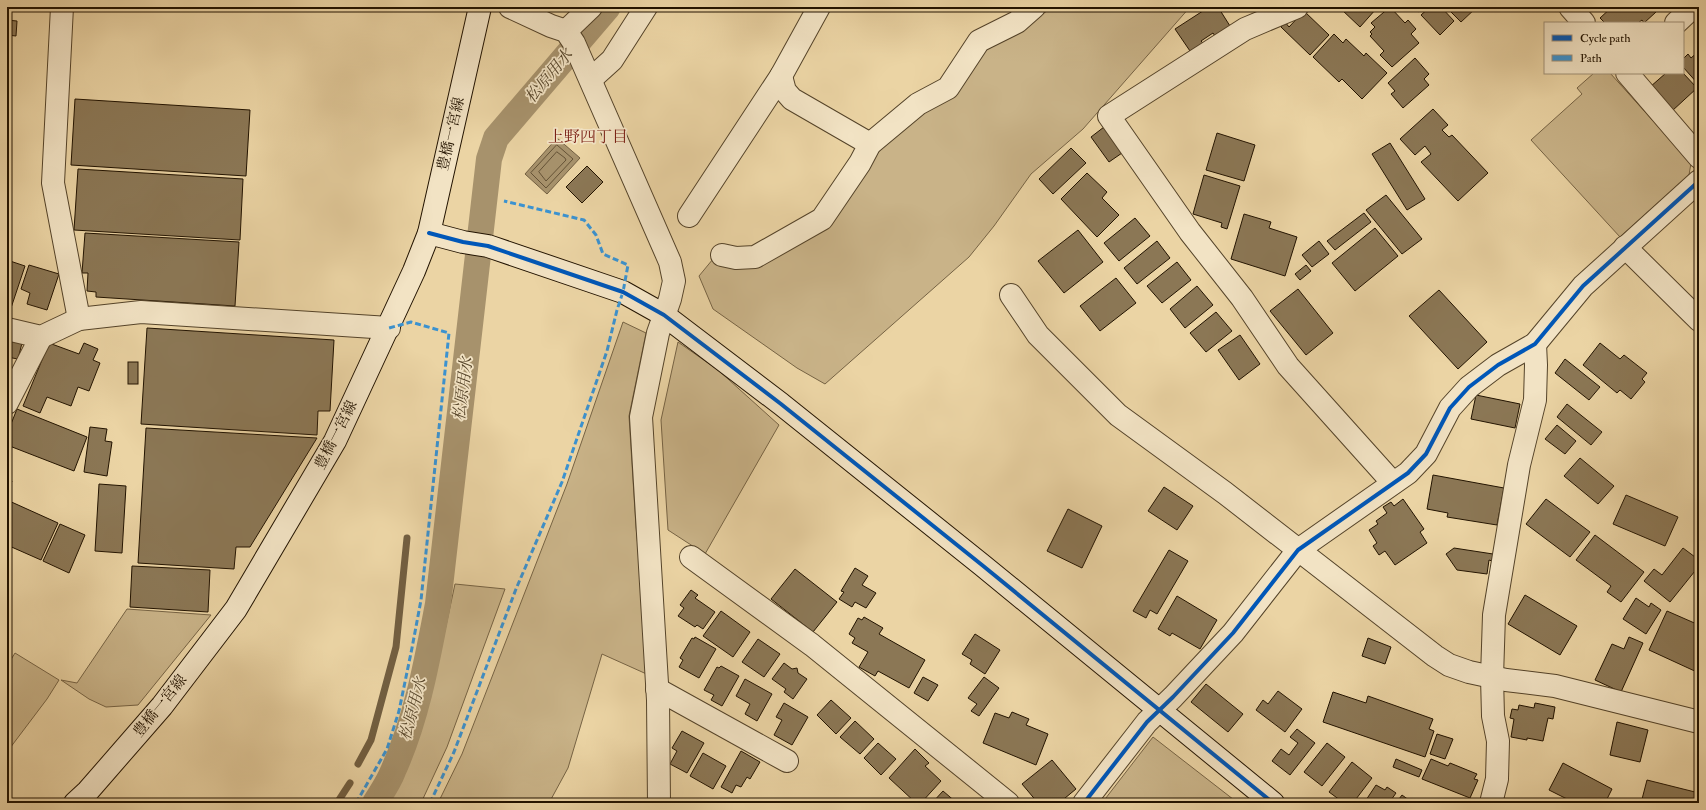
<svg xmlns="http://www.w3.org/2000/svg" width="1706" height="810" font-family="'IM FELL Double Pica','Noto Serif JP',serif">
<style>
.green{fill:#c9b388;stroke:#766344}
.water{fill:#a7926c;stroke:#725f41}
.lines{fill:none;stroke-linecap:round;stroke-linejoin:round}
.shore{stroke:#645236;stroke-width:1}
.stream{stroke:#725f41;stroke-width:7}
.canal{stroke:#a7926c;stroke-width:26}
.building{fill:#8b7755;stroke:#221300}
.street-casing{stroke:#544329;stroke-width:24}
.secondary-casing{stroke:#221300;stroke-width:24}
.street{stroke:#f2e3c4;stroke-width:22}
.secondary{stroke:#f2e3c4;stroke-width:22}
.quiet{stroke:#3b92d0;stroke-width:3;stroke-dasharray:6 3;stroke-linecap:butt}
.cycleway-casing{stroke:#f2e3c4;stroke-width:6}
.cycleway{stroke:#0057b8;stroke-width:4}
.labels{text-anchor:middle;dominant-baseline:central;stroke-width:3.5;stroke-linejoin:round;paint-order:stroke}
.street-label{font-size:15px;fill:#221300;stroke:#f2e3c4}
.water-label{font-size:16px;font-style:italic;fill:#57462b;stroke:#f2e3c4}
.neighbourhood-label{font-size:16px;fill:#7a1f14;stroke:#f2e3c4}
</style>
<rect width="100%" height="100%" fill="#ebd4a4"/>
<filter id="stains"><feTurbulence type="fractalNoise" baseFrequency=".005" numOctaves="4"/><feColorMatrix values="0 0 0 0 .2 0 0 0 0 .09 0 0 0 0 .02 0 0 0 .5 -.17"/></filter>
<radialGradient id="worn" r=".72"><stop offset=".6" stop-color="#630" stop-opacity="0"/><stop offset="1" stop-color="#630" stop-opacity=".3"/></radialGradient>
<g class="green">
<path d="M1052,7h138l-107,122 -52,45 -37,52 -25,31 -144,127 -28,-16 -84,-59 -14,-33 14,-17 50,5 114,-118 108,-100 36,-15z"/>
<path d="M1594,73h16l81,90 -2,12 -69,62 -89,-97 51,-46 -5,-6z"/>
<path d="M623,322l23,11 -17,83 7,111 15,149 -49,-22 -34,114 -19,35h-111l24,-49 105,-270z"/>
<path d="M678,342l40,28 61,55 -74,129 -37,-24 -7,-110z"/>
<path d="M455,584l50,5 -58,158 -26,56h-35l15,-27 18,-43 20,-75z"/>
<path d="M127,609l84,6 -73,90 -32,2 -17,-8 -28,-19 16,3z"/>
<path d="M15,653l44,27 -12,19 -40,53v-86z"/>
<path d="M1153,737l85,66h-136z"/>
</g>
<path class="water" d="M557,138l23,20 -33,36 -22,-20z"/>
<g class="lines">
<g class="shore">
<path d="M557,145l16,14 -27,29 -15,-15z"/>
<path d="M557,152l8,6 1,2 -20,21 -7,-9z"/>
</g>
<g class="stream">
<path d="M358,764l13,-24 25,-93 11,-109"/>
<path d="M337,803l13,-20"/>
</g>
<path class="canal" d="M375,803c6,-10 14,-21 18,-32 24,-53 34,-110 45,-167l51,-445 7,-21 112,-131"/>
</g>
<g class="building">
<path d="M1209,7h9l12,19 -15,10 -2,-3 -12,8 2,2 -13,8 -15,-22z"/>
<path d="M1343,7h31l2,2 -16,18 -19,-18z"/>
<path d="M1390,7l15,16 3,-3 8,9 -5,5 8,9 -27,24 -12,-12 4,-4 -14,-15 2,-2 -2,-2 5,-5 -4,-4z"/>
<path d="M1413,7h11l-6,5z"/>
<path d="M1430,7h11l13,14 -14,14 -19,-20z"/>
<path d="M1446,7h31l-16,15z"/>
<path d="M1612,7h40l4,5 -12,11 -2,-3 -4,3h-33l-5,-5z"/>
<path d="M1304,11l25,24 -19,20 -29,-28 4,-5 4,5z"/>
<path d="M7,20l10,1 -1,15 -9,-1z"/>
<path d="M1334,34l9,9 3,-4 18,17 2,-3 21,20 -25,26 -20,-20 -3,3 -26,-25z"/>
<path d="M1699,51v34l-16,-18v-8l5,-5 3,4z"/>
<path d="M1415,58l14,16 -5,5 5,6 -26,23 -12,-14 4,-3 -7,-8z"/>
<path d="M1666,73h17l14,15 -25,23 -22,-24z"/>
<path d="M75,99l175,11 -4,66 -175,-11z"/>
<path d="M1433,109l15,16 -6,5 7,7 3,-2 36,38 -30,28 -37,-39 10,-8 -6,-8 -10,9 -15,-16z"/>
<path d="M1104,127l18,26 -13,9 -18,-25z"/>
<path d="M1699,127v10l-5,-5z"/>
<path d="M1217,133l38,12 -11,36 -38,-11z"/>
<path d="M1390,143l35,56 -18,11 -35,-56z"/>
<path d="M1071,148l15,15 -33,31 -14,-15z"/>
<path d="M587,166l16,16 -21,21 -16,-16z"/>
<path d="M78,169l165,10 -3,61 -166,-10z"/>
<path d="M1087,173l20,19 -5,6 17,17 -22,22 -36,-38z"/>
<path d="M1204,175l36,11 -13,43 -6,-2 1,-4 -29,-9z"/>
<path d="M1386,195l36,44 -20,15 -36,-44z"/>
<path d="M1364,213l7,9 -36,28 -8,-9z"/>
<path d="M1244,214l27,8 -2,6 28,9 -12,39 -54,-17z"/>
<path d="M1135,218l15,18 -31,25 -15,-18z"/>
<path d="M1375,228l23,28 -43,35 -23,-28z"/>
<path d="M1078,230l25,32 -39,31 -26,-32z"/>
<path d="M85,233l154,9 -4,64 -139,-9v-5l-9,-1 1,-18h-6z"/>
<path d="M1157,241l13,17 -33,26 -13,-16z"/>
<path d="M1319,241l10,13 -17,13 -10,-12z"/>
<path d="M7,260l18,6 -16,48 -2,-1z"/>
<path d="M1177,262l14,18 -29,23 -15,-17z"/>
<path d="M29,265l30,9 -12,36 -20,-6 3,-11 -9,-4z"/>
<path d="M1306,265l5,6 -11,9 -5,-6z"/>
<path d="M1116,278l20,25 -36,28 -20,-25z"/>
<path d="M1197,286l16,19 -28,23 -15,-19z"/>
<path d="M1298,289l35,44 -27,22 -36,-44z"/>
<path d="M1439,290l48,52 -29,27 -49,-53z"/>
<path d="M1216,312l16,19 -26,21 -16,-19z"/>
<path d="M147,328l187,12 -4,71h-12l-1,24 -176,-11z"/>
<path d="M1240,335l20,29 -21,16 -21,-30z"/>
<path d="M7,339l15,4 -4,16 -11,-2z"/>
<path d="M49,343l30,11 5,-11 14,6 -5,11 7,3 -11,28 -11,-4 -7,19 -24,-9 -7,16 -17,-7z"/>
<path d="M1600,343l20,16 4,-4 23,18 -5,6 3,3 -14,17 -11,-9 -3,3 -34,-28z"/>
<path d="M1565,359l35,28 -11,13 -34,-27z"/>
<rect x="128" y="362" width="10" height="22"/>
<path d="M1476,395l44,9 -5,24 -44,-9z"/>
<path d="M1567,404l35,28 -11,13 -34,-28z"/>
<path d="M17,409l70,28 -13,34 -67,-26v-11z"/>
<path d="M1557,425l19,16 -11,13 -20,-15z"/>
<path d="M90,427l17,2 -2,12 7,1 -5,34 -23,-4z"/>
<path d="M146,428l171,10 -67,109h-14l-2,22 -96,-6z"/>
<path d="M1580,458l34,28 -16,18 -34,-28z"/>
<path d="M1433,475l71,13 -7,37 -50,-8 1,-4 -21,-4z"/>
<path d="M7,479l5,2 -5,11z"/>
<path d="M99,484l27,2 -4,67 -27,-2z"/>
<path d="M1164,487l29,19 -16,24 -29,-19z"/>
<path d="M1626,495l52,22 -13,29 -52,-22z"/>
<path d="M1403,499l21,30 -4,3 7,11 -32,22 -10,-14 -6,4 -6,-9 4,-3 -8,-13 9,-6 -2,-3 11,-8 -4,-6 8,-5 3,4z"/>
<path d="M1546,499l44,33 -20,25 -44,-33z"/>
<path d="M7,500l51,23 -17,37 -34,-15z"/>
<path d="M1068,509l34,17 -20,42 -35,-17z"/>
<path d="M60,524l25,11 -16,38 -26,-12z"/>
<path d="M1595,535l49,37 -23,30 -14,-10 4,-6 -35,-26z"/>
<path d="M1454,548l39,6 -1,7 -3,-1 -2,14 -30,-4 -11,-16z"/>
<path d="M1683,548l16,12v6l-29,36 -26,-21 10,-12 8,6z"/>
<path d="M1169,550l19,11 -31,53 -7,-4 -4,8 -13,-7z"/>
<path d="M132,566l78,4 -2,42 -78,-5z"/>
<path d="M855,568l13,8 -6,9 14,8 -10,15 -11,-6 -3,5 -13,-8 5,-7 -3,-1z"/>
<path d="M795,569l42,33 -24,30 -42,-33z"/>
<path d="M691,590l7,5 -3,3 20,14 -12,17 -6,-4 -2,2 -17,-11 6,-8 -4,-3z"/>
<path d="M1525,595l52,31 -17,29 -52,-31z"/>
<path d="M1177,596l40,24 -17,29 -28,-16 -2,3 -12,-7z"/>
<path d="M1636,598l13,9 2,-4 10,7 -15,24 -23,-15z"/>
<path d="M721,611l29,21 -17,25 -30,-21z"/>
<path d="M1667,611l32,14 -1,6 1,1v41l-50,-23z"/>
<path d="M864,617l19,11 -4,6 46,26 -16,28 -31,-17 -3,5 -16,-9 9,-15 -16,-9 3,-5 -6,-4 9,-16 4,2z"/>
<path d="M975,634l25,16 -15,24 -15,-10 2,-4 -10,-6z"/>
<path d="M695,637l21,12 -17,29 -20,-11 4,-7 -3,-2 12,-20 2,1z"/>
<path d="M1629,637l14,6 -22,49 -26,-12 17,-36 12,5z"/>
<path d="M1368,638l23,9 -6,17 -23,-8z"/>
<path d="M758,639l22,15 -16,23 -22,-15z"/>
<path d="M784,663l8,6 5,-1 1,5 9,6 -14,20 -9,-7 2,-3 -14,-10z"/>
<path d="M721,666l18,10 -17,30 -11,-6 3,-5 -10,-5 13,-23 2,1z"/>
<path d="M923,677l15,8 -10,16 -14,-8z"/>
<path d="M984,677l15,11 -20,28 -8,-5 6,-7 -9,-6z"/>
<path d="M745,679l27,15 -15,27 -12,-7 5,-10 -14,-8z"/>
<path d="M1206,684l37,30 -15,18 -37,-30z"/>
<path d="M1278,691l24,18 -17,23 -29,-22 7,-10 5,4z"/>
<path d="M1333,692l33,11 2,-7 65,23 -4,10 5,2 -9,26 -102,-35z"/>
<path d="M831,700l20,18 -15,16 -19,-19z"/>
<path d="M784,703l24,14 -16,28 -18,-10 8,-15 -6,-3z"/>
<path d="M1535,703l20,4 -2,12 -5,-1 -5,23 -16,-3v2l-16,-3 3,-18 -4,-1 2,-9 6,1 1,-5 15,3z"/>
<path d="M1012,712l17,7 -3,6 22,9 -12,31 -53,-22 12,-30 14,5z"/>
<path d="M855,721l19,18 -14,15 -20,-17z"/>
<path d="M1617,722l31,8 -8,32 -30,-7z"/>
<path d="M1297,729l18,14 -25,32 -18,-14 9,-12 8,6 9,-12 -8,-6z"/>
<path d="M682,731l22,12 -17,30 -17,-9 7,-13 -5,-3z"/>
<path d="M1437,734l16,5 -8,20 -15,-5z"/>
<path d="M878,743l18,16 -15,16 -17,-17z"/>
<path d="M1327,743l18,14 -23,29 -18,-14z"/>
<path d="M915,749l14,14 -4,3 16,15 -20,22h-5l-27,-25z"/>
<path d="M741,751l19,11 -10,17 -3,-2 -6,10 -5,-2 -4,8 -11,-6z"/>
<path d="M703,753l23,13 -13,23 -23,-13z"/>
<path d="M1396,759l26,11 -3,7 -26,-10z"/>
<path d="M1431,759l17,7 2,-3 27,11 -3,5 4,1 -8,18 -48,-19z"/>
<path d="M1052,760l24,29 -17,14h-21l-16,-19z"/>
<path d="M1352,762l20,16 -19,25h-9l-15,-11z"/>
<path d="M1563,763l49,26 -7,14h-38l2,-3 -20,-10z"/>
<path d="M1647,780l52,13v10h-58z"/>
<path d="M1376,785l9,5 2,-3 9,6 -7,10h-25z"/>
<path d="M943,791l14,12h-25z"/>
<path d="M1402,795l11,8h-17z"/>
</g>
<g class="lines">
<g class="street-casing">
<g id="street">
<path d="M62,7l-9,176 26,136"/>
<path d="M510,7l41,19 15,5 8,12 96,219 4,19 -4,18 -12,34 -17,84 17,283 1,103"/>
<path d="M1297,7l-52,22 -136,87 81,116 52,66 46,68 105,117"/>
<path d="M1570,7l14,16"/>
<path d="M1676,23l17,-16"/>
<path d="M566,31l25,-24"/>
<path d="M1627,73l72,84"/>
<path d="M781,76l4,15 7,8 78,45"/>
<path d="M591,79l21,-19 34,-53"/>
<path d="M689,216l92,-140 38,-69"/>
<path d="M1625,247l74,73"/>
<path d="M722,255l14,3 19,-1 67,-38 38,-56 10,-19 48,-40 30,-16 31,-47 38,-19 17,-15"/>
<path d="M1011,295l27,40 80,80 107,78 210,163 14,9 20,7 37,8 49,6 144,36"/>
<path d="M7,329l34,8 38,-18 62,-7 248,16"/>
<path d="M7,403l34,-66"/>
<path d="M691,557l121,88 196,158"/>
<path d="M657,689l130,72"/>
<path d="M1084,803l63,-81 26,-25 60,-64 65,-83 110,-77 18,-19 24,-46 19,-21 29,-22 37,-21 48,-58 116,-105"/>
<path d="M1491,803l6,-24 1,-38 -5,-25 -1,-39 2,-62 25,-150 16,-65 1,-35 -1,-21"/>
</g>
</g>
<g class="secondary-casing">
<g id="secondary">
<path d="M429,233l34,9 25,4 135,46 41,23 117,89 201,161 291,238"/>
<path d="M75,803l13,-12 74,-85 74,-97 99,-168 79,-170 15,-38 51,-226"/>
</g>
</g>
<use href="#street" class="street"/>
<use href="#secondary" class="secondary"/>
<g class="quiet">
<path d="M356,803l31,-54 12,-38 13,-63 9,-48 28,-267 -38,-11 -22,6"/>
<path d="M430,803l24,-51 62,-163 46,-107 45,-131 10,-41 6,-18 5,-27 -25,-11 -7,-19 -12,-15 -80,-19"/>
</g>
<g class="cycleway-casing">
<g id="cycleway">
<path d="M429,233l34,9 25,4 135,46 41,23 117,89 201,161 291,238"/>
<path d="M1084,803l63,-81 26,-25 60,-64 65,-83 110,-77 18,-19 24,-46 19,-21 29,-22 37,-21 48,-58 116,-105"/>
</g>
</g>
<use href="#cycleway" class="cycleway"/>
</g>
<g class="labels">
<g class="street-label">
<text transform="translate(451 134) rotate(-77)">豊橋一宮線</text>
<text transform="translate(336 435) rotate(-63)">豊橋一宮線</text>
<text transform="translate(160 706) rotate(-51)">豊橋一宮線</text>
</g>
<g class="water-label">
<text transform="translate(549 76) rotate(-50)">松原用水</text>
<text transform="translate(463 389) rotate(-83)">松原用水</text>
<text transform="translate(413 709) rotate(-75)">松原用水</text>
</g>
<g class="neighbourhood-label">
<text x="588" y="137">上野四丁目</text>
</g>
</g>
<rect width="1706" height="810" fill="none" stroke="#ebd4a4" stroke-width="24"/>
<rect x="8" y="8" width="1690" height="794" fill="none" stroke="#221300" stroke-width="2"/>
<rect x="12" y="12" width="1682" height="786" fill="none" stroke="#221300"/>
<rect x="1544" y="22" width="140" height="52" fill="#f2e3c4" stroke="#9f9076"/>
<rect x="1552" y="35" width="20" height="6" fill="#0057b8" stroke="#9f9076"/>
<text x="1580" y="42" font-size="12" fill="#221300">Cycle path</text>
<rect x="1552" y="55" width="20" height="6" fill="#3b92d0" stroke="#9f9076"/>
<text x="1580" y="62" font-size="12" fill="#221300">Path</text>
<rect width="100%" height="100%" filter="url(#stains)"/>
<rect width="100%" height="100%" fill="url(#worn)"/>
</svg>
